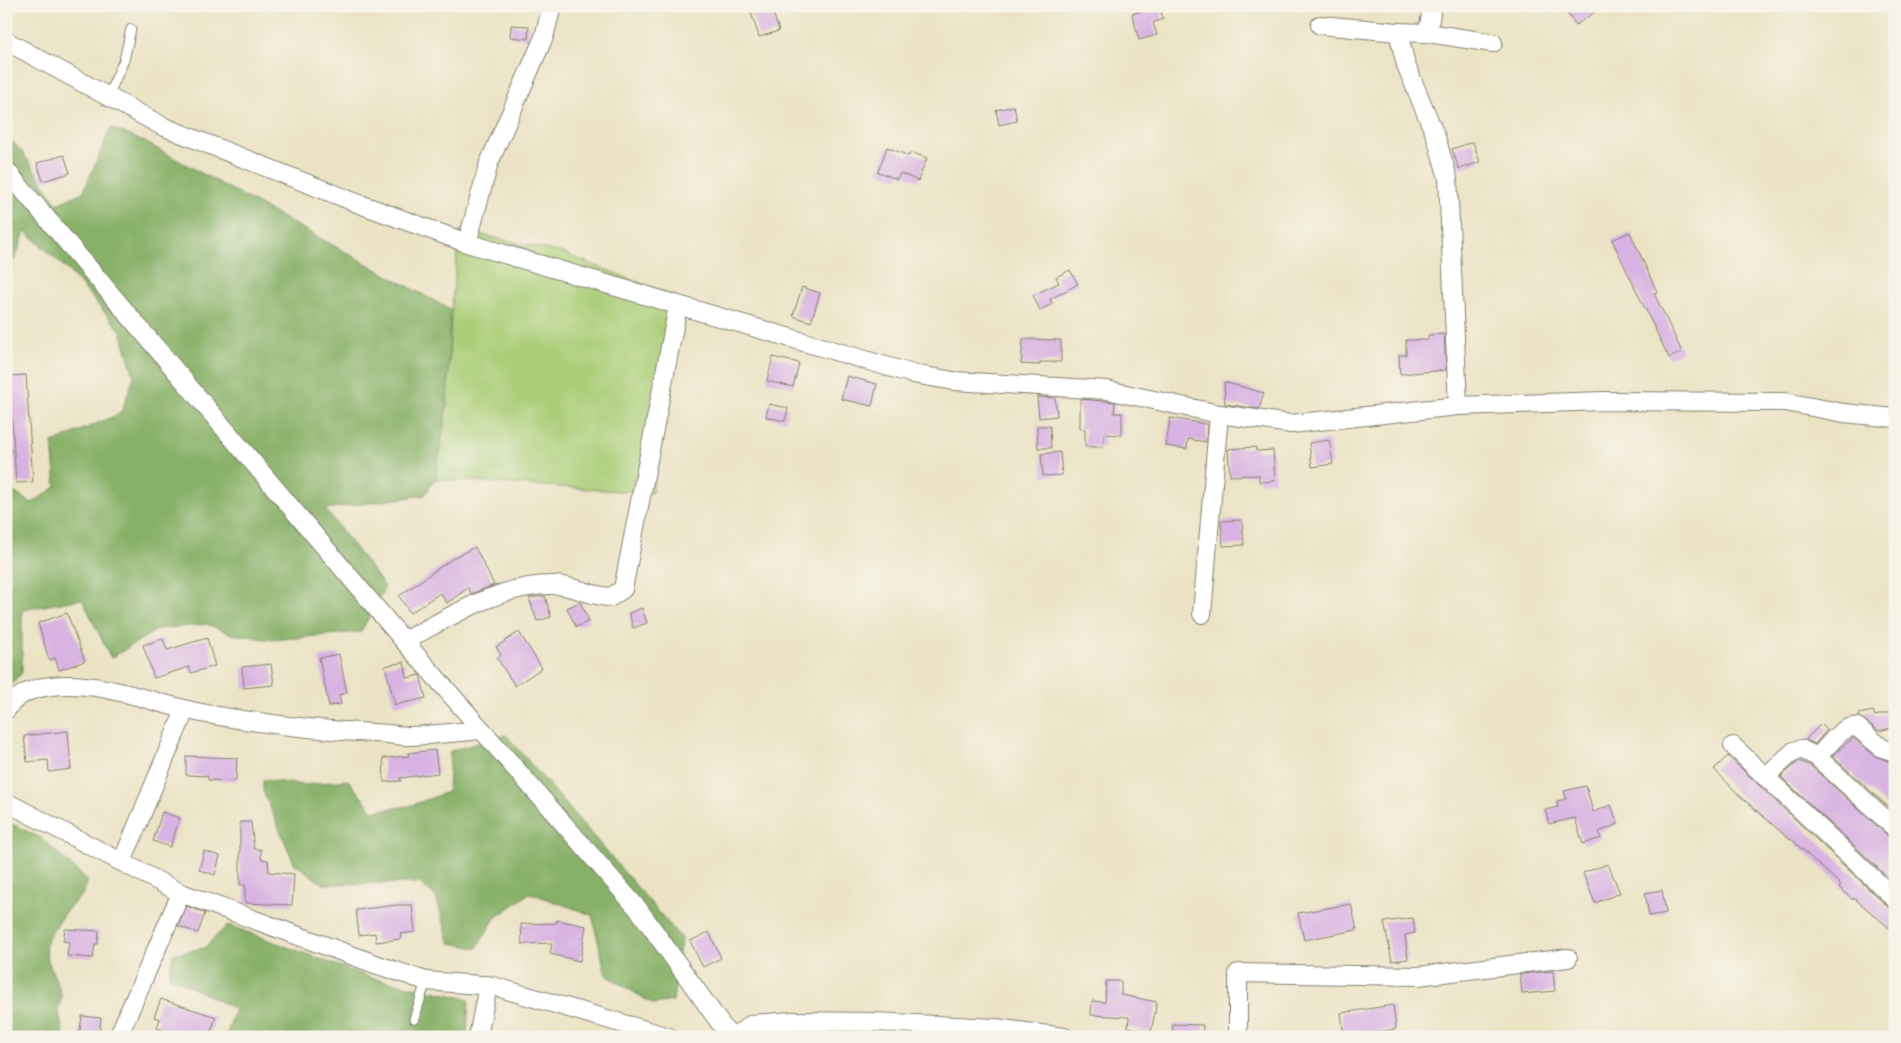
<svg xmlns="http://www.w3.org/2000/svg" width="1901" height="1043" font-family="Mynerve,sans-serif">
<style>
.green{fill:#aace78;stroke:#63754a}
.forest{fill:#87b168;stroke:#526642}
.building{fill:#d8b2e2}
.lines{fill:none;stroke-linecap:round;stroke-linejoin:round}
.lane-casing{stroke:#848070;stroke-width:11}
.street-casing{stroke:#848070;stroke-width:20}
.lane{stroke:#fff;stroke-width:9}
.street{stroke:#fff;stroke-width:18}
</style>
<rect width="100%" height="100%" fill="#f7f3e8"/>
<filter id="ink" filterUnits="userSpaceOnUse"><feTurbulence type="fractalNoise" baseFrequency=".02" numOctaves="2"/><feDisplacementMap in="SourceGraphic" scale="10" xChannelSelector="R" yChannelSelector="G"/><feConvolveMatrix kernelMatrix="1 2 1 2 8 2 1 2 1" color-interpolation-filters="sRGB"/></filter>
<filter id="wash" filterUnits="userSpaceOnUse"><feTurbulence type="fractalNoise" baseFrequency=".0096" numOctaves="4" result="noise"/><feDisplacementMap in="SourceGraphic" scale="20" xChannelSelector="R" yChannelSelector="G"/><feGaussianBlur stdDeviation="1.12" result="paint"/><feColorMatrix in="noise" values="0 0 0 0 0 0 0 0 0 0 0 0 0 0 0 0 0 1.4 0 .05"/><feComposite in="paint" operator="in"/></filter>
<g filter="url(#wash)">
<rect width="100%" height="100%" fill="#ebe3c4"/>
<path class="green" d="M460,230l103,23 113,44 -24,196 -217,-14 12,-75 4,-94z"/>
<g class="forest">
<path d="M111,128l32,13 308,169 -4,94 -12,75 -10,16 -100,14 60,78 -24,45 -89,8 -40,-6 -25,-10 -49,5 -47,29 -29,-59 -60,11v63l-16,15v-200l26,15 24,-16 -4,-44 69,-30 13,-36 -13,-46 -53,-61 -43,-39 -10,29 -9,-3v-123l17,19 34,51 26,-12z"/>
<path d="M506,735l175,203 -8,63 -20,3 -47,-29 -14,-60 -62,-22 -35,25 -18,30 -27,-5 -14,-46 -16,-14 -97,1 -29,-21 -31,-72v-11l41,5 44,-5 25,31 36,-5 39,-14 2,-41z"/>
<path d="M6,821l35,17 47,43 -5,13 -19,19 -19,31 2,14 15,38 -4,13 6,28h-58z"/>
<path d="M228,925l143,53 98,21 -2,38h-241l9,-28 -66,-33 4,-22 31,-6z"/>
</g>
<g id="blocks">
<g class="building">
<path d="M749,6h22l8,25 -20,6z"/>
<path d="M1573,6h30l-27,19 -10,-14z"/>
<path d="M1149,9l1,3 10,-3 3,10 -10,4 4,12 -18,5 -7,-26z"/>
<path d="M511,25l18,1 -1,13 -18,-2z"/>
<path d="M1014,106l3,15 -18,4 -3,-15z"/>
<path d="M1473,142l7,20 -21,7 -7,-20z"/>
<path d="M887,147l22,9 1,-4 17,6 -9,23 -18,-8 -3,6 -19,-7z"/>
<path d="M64,155l6,18 -27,8 -6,-18z"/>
<path d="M1630,232l27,60 -3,1 28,59 -13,6 -57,-118z"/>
<path d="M1070,270l8,14 -28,15 2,5 -12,6 -7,-15 26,-12 -3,-6z"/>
<path d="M802,287l18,6 -9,29 -18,-6z"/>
<path d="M1444,334l2,36 -46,4 -1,-19h7v-15h22v-5z"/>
<path d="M1023,339l38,1v22h-21v3l-19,-1z"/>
<path d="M773,357l26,6 -6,24 -26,-6z"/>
<path d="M26,375l7,107 -17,1 -7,-107z"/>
<path d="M847,376l30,8 -5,22 -31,-7z"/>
<path d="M1224,382l40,11 -5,16 -34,-5z"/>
<path d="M1037,397l18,1 2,18 -18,2z"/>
<path d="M1080,399l35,3 -1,11h8v22l-18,-1 -1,13h-18v-18h-5z"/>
<path d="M769,404l19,4 -3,13 -19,-4z"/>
<path d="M1170,418l37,6 -1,18 -18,-3 -1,10 -21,-3z"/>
<path d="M1037,426h13l1,22h-13z"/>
<path d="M1329,440l4,24 -21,3 -3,-24z"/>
<path d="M1256,447v4l17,-1 2,31 -16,1v-7l-29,1 -2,-27z"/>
<path d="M1060,452l2,23 -19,1 -2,-22z"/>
<path d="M1242,520l2,25 -21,1 -2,-25z"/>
<path d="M475,547l19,38 -23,9 -3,-6 -21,15 -7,-10 -30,20 -11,-17 54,-38z"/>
<path d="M545,596l6,21 -14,4 -8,-23z"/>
<path d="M580,602l9,19 -13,6 -9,-19z"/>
<path d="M642,608l5,15 -14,5 -4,-15z"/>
<path d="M67,613l18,48 -26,9 -4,-12 -6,2 -11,-37z"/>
<path d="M519,632l23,36 -27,18 -18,-28 4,-3 -5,-8z"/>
<path d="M207,638l8,28 -24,7 -2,-6 -35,11 -11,-33 20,-6 4,11z"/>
<path d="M339,654l8,39 -8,2 2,9 -12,2 -10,-48z"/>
<path d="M404,662l3,16 13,-3 6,23 -31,7 -10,-39z"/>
<path d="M271,664l3,21 -30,3 -2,-21z"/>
<path d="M1873,711l2,5 20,-5v16l-16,4 -20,-14v-3z"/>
<path d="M1821,724l6,6 -12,14 -7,-3 -2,-2z"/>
<path d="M68,731l3,38 -22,3 -1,-12 -21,2 -3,-26z"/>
<path d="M1853,738l22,18 20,8v49l-63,-57z"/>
<path d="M435,750l3,23 -38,5 1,3 -17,1 -1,-24 26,-2 -1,-3z"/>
<path d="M186,756l51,2 -1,23 -28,-1v-4l-22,-1z"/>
<path d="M1728,756l160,151 7,2v24l-41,-35 -1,2 -14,-13 2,-2 -50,-46 -1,1 -52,-46 -24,-25z"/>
<path d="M1799,761l12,5 77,70 7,2v46l-114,-107z"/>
<path d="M1586,786l7,26 18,-7 7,19 -19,8 2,6 -18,6 -8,-26 -26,6 -4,-14 13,-3 -1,-6 9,-2 -2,-8z"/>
<path d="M162,812l18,6 -10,29 -17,-6z"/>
<path d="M240,822h11l3,27h7v10l7,1 1,12 25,2 -2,31 -47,-2v-18h-5z"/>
<path d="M204,851l16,5 -5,19 -16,-5z"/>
<path d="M1608,864l12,29 -25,10 -12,-30z"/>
<path d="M1662,890l4,23 -17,3 -4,-23z"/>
<path d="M1351,904l6,26 -53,10 -6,-27z"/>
<path d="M397,905h15l3,27 -15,2 1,5 -25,3 -1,-9 -16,2 -3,-25z"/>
<path d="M187,906l18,7 -7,20 -20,-7z"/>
<path d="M1413,918l2,15 -10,2 3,24 -16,2 -8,-39z"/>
<path d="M557,920l29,6 -6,35 -30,-7 2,-11 -30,1 -1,-20 35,-1z"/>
<path d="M65,929l34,2 -1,13h-3l-2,14 -26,-2 2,-14 -6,-1z"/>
<path d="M709,932l12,26 -18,9 -13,-26z"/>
<path d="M1553,971l2,20 -33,3 -2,-20z"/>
<path d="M1106,981h15v14l36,7 -6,30 -23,-5 1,-10 -38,-2 1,-14 13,1z"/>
<path d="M161,999l55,18 -7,20h-11l-12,-5 -2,5h-3l-24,-9 3,-9 -6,-2z"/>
<path d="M1393,1005l3,24 -52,8 -3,-24z"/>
<path d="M82,1016l19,2 -2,19h-20z"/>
<path d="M1173,1024l30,1 -1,12h-30z"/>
</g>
</g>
</g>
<g filter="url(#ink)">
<use href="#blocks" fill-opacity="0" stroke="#848070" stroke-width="1"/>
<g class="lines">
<g class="lane-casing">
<g id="lane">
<path d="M108,96l16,-36 7,-31"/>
<path d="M6,452h1"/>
<path d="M414,1019l12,-38"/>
</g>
</g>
<g class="street-casing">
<g id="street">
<path d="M1432,6l-4,27 -30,-1 8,33 30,72 12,41 10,228"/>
<path d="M1320,25l78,7"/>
<path d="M1428,33l65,10"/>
<path d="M6,41l156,85 195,77 110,40 446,131 41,7 153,9 112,24 72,10 167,-18 145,-5 182,1 59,11 51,5"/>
<path d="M6,170l398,471 235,269 91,127"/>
<path d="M467,243l22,-80 55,-126 8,-31"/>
<path d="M1202,614l17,-200"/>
<path d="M404,641c46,-24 96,-57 150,-56 20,0 38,12 57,12l12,-8 55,-283"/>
<path d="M6,710c11,-16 26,-22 45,-24 54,-6 104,19 156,28 55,10 110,16 166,19 12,0 25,3 38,3 23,-1 48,-4 71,-6"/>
<path d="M1733,746l162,153"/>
<path d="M1817,757c11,-10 24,-32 40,-30l25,21 13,4"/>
<path d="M1765,777l29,-26 7,-2 16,8 78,71"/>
<path d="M6,802l175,91 197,72 48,16 67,5 176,51"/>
<path d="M122,862l63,-152"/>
<path d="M118,1037l63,-144"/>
<path d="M478,1037l10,-52"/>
<path d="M734,1037l18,-13 39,-3 84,1 121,6 68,9"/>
<path d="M1238,1037v-64l180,3 150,-18"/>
</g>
</g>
<use href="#lane" class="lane"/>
<use href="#street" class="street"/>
</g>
</g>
<rect width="1901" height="1043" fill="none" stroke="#f7f3e8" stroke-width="25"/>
</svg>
